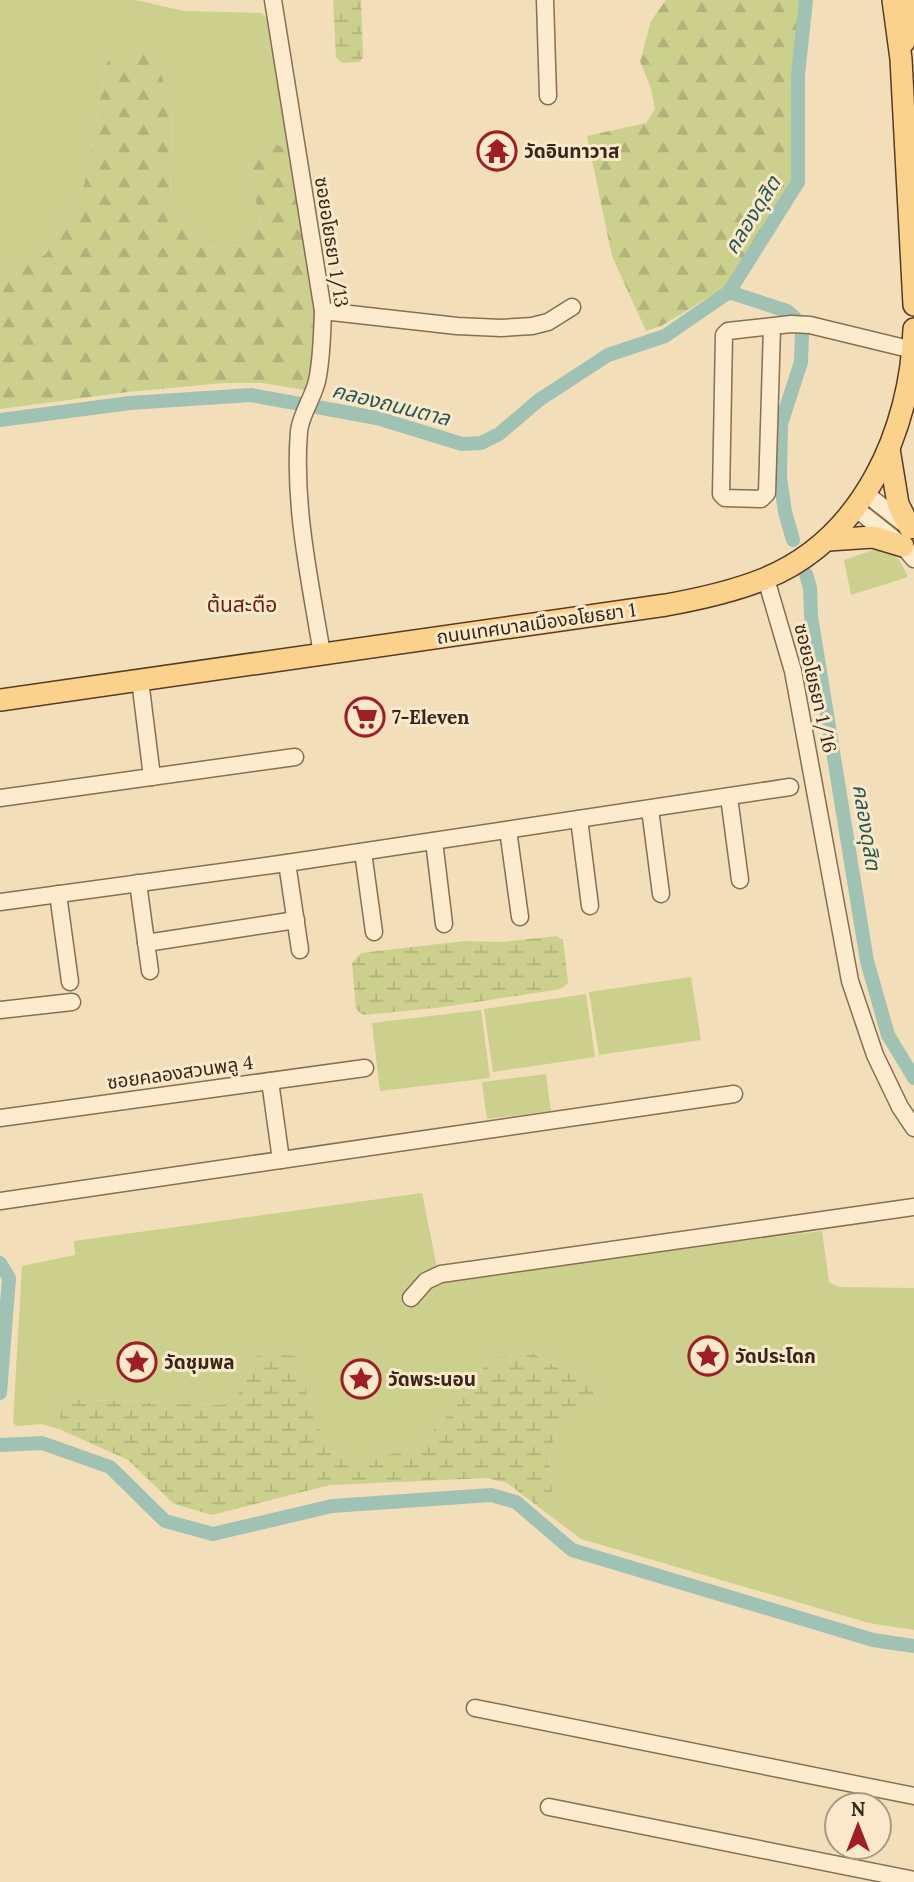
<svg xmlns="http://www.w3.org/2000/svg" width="914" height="1882" font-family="Lora,'Noto Sans Thai',serif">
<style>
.green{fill:#ccd08d}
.forest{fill:url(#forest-firs)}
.wetland{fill:url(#wetland-marsh)}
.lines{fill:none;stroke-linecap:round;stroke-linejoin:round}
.canal{stroke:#9fc2b5;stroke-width:14}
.minor-casing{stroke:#8a6d52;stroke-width:19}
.major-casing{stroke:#573b28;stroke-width:24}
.minor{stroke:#fcebcd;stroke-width:16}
.major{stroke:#fbd28c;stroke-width:21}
.labels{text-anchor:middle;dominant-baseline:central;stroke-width:6;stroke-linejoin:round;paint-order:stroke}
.poi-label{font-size:19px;font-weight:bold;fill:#372619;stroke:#f9e8ca;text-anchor:start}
.street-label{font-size:19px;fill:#372619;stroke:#f9e8ca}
.water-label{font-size:21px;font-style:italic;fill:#275953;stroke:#f9e8ca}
.neighbourhood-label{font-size:21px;fill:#682114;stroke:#f9e8ca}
</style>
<defs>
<pattern id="forest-firs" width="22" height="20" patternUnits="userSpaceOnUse" patternTransform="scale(1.75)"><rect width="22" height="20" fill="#ccd08d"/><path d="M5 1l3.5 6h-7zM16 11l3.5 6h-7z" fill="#b0b279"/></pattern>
<pattern id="wetland-marsh" width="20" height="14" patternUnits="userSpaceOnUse" patternTransform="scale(1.75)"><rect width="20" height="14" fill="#ccd08d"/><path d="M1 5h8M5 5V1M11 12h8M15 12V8" fill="none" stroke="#b0b279"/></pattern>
</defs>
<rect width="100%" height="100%" fill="#f2deb9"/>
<g class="green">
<path d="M0,0h136l48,11 78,2 7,8 24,134 -44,19 12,48 -15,23 -44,3 -32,-43 2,-91 -65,-52 -23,123 -38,69 -46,25z"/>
<path d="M879,548c19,6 21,12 29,29l-57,18 -7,-35z"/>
<path d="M691,977l10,63 -102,15 -10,-63z"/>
<path d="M586,994l9,63 -102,15 -9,-63z"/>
<path d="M481,1010l9,68 -110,13 -8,-68z"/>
<path d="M546,1074l5,37 -64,8 -5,-37z"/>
<path d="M422,1193l17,85 383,-47 7,51 10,5 75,1v342l-45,-7 -288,-84 -45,-34 16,-14 -3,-38 17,-44 40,-12 -9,-16 -37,-12 -26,-16 -44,5 -28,42 -33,35 -25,17 -54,8 -24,-10 -70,-93 -14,33 -21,15 -159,-6 -3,30 -17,-5 -26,2 -3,-4 9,-156 53,-11 -1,-14z"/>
</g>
<g class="forest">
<path d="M666,0h135l-7,73 -1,107 -69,108 -61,37 -17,6 -34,-75 -25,-120 59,-13 9,-14 -4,-20 -11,-28 11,-40z"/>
<path d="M136,49l21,8 15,57 -2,91 32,43 43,-3 16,-23 -12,-48v-25l23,-8 21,14 26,156 -9,80 -47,-8h-39l-96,9 -128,17v-130l46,-25 38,-69 23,-123z"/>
</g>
<g class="wetland">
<path d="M333,0h28l2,57 -3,5 -18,1 -6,-6z"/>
<path d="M557,936l6,4 5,43 -7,6 -117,18 -81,8 -7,-6 -4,-46 9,-10 104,-12 37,1z"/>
<path d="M265,1353l30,3 31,94 24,10 54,-8 25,-17 33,-35 28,-42 43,-5 27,16 37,12 9,16 -40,12 -17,44 3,38 -16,14 -29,-22 -20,-5 -157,7 -118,30 -38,-11 -46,-44 -69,-31 3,-30 159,6 21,-15 14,-33z"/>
</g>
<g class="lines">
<g class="canal">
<path d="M729,292l58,19 8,7"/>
<path d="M0,420l130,-17 121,-8 126,23 85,26 19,-1 18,-9 40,-34 69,-45 57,-19 64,-44 69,-110v-107l8,-75"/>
<path d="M793,540l-8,-28 -5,-35 1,-53 20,-62 1,-28"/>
<path d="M806,574l4,14 1,28 56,345 21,74 26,43"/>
<path d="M0,1263l9,15 -9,115"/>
<path d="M0,1445l42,-2 68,24 55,54 48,13 119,-28 159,-11 25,7 56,48 301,90 41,6"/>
</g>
<g class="minor-casing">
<g id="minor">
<path d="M273,0l50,311c-1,23 -1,47 -6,70 -4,17 -16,33 -18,50 -6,75 11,149 23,223"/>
<path d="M545,0l3,96"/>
<path d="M323,311l134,15 44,2 31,-2 16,-4 24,-15"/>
<path d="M772,327l-5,166 -6,6 -36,-1 -4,-4 3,-159 4,-4 63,-7 19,1 103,25"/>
<path d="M865,493l42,33"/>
<path d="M855,508l48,38 11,13"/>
<path d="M766,579l27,92 57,310 25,74 25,52 14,21"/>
<path d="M140,680l12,97"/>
<path d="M729,797l11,83"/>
<path d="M0,798l295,-41"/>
<path d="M650,809l11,85"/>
<path d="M579,819l11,87"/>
<path d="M508,830l12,87"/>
<path d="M434,841l10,83"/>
<path d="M363,852l11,80"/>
<path d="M287,863l13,87"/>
<path d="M138,883l12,88"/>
<path d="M58,894l12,88"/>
<path d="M0,902l287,-39 503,-76"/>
<path d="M146,943l150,-23"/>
<path d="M0,1010l72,-8"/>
<path d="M270,1081l11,79"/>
<path d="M0,1118l365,-50"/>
<path d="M0,1201l734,-107"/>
<path d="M411,1298l15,-17 15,-7 473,-67"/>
<path d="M475,1708l439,88"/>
<path d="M549,1807l365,73"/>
</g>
</g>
<g class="major-casing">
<g id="major">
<path d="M893,0l8,59 13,246"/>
<path d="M904,42l9,-42"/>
<path d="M889,449l9,55 12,24"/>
<path d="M828,540l45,-3 30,9"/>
<path d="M0,700l666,-95c33,-6 66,-13 98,-26 99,-40 147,-149 150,-250"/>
</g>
</g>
<use href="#minor" class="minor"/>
<use href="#major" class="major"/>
</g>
<defs>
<g id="temple-ring" transform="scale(2.0125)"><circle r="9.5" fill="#f9e8ca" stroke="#9f1d25" stroke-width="1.5"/><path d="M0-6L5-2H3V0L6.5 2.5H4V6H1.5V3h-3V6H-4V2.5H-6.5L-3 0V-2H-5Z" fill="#9f1d25"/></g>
<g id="supermarket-ring" transform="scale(2.0125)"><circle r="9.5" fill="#f9e8ca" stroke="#9f1d25" stroke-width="1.5"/><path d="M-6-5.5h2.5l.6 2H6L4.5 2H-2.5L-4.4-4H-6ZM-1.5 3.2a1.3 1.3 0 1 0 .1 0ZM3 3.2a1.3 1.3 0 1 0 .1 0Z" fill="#9f1d25"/></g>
<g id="sight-ring" transform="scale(2.0125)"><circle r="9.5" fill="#f9e8ca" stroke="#9f1d25" stroke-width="1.5"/><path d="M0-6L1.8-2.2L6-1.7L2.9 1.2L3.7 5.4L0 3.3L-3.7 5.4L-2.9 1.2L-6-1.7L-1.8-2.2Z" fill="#9f1d25"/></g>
</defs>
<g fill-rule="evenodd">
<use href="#temple-ring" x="497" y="151"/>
<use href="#supermarket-ring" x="365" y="717"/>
<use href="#sight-ring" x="708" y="1356"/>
<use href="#sight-ring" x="137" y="1362"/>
<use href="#sight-ring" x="361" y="1379"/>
</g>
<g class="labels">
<g class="poi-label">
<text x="524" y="151">วัดอินทาวาส</text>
<text x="392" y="717">7-Eleven</text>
<text x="735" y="1356">วัดประโดก</text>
<text x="164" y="1362">วัดชุมพล</text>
<text x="388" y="1379">วัดพระนอน</text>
</g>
<g class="street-label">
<text transform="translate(332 242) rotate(81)">ซอยอโยธยา 1/13</text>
<text transform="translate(536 623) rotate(-8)">ถนนเทศบาลเมืองอโยธยา 1</text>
<text transform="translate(816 688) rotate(77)">ซอยอโยธยา 1/16</text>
<text transform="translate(180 1072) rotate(-8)">ซอยคลองสวนพลู 4</text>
</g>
<g class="water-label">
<text transform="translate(752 215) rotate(-58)">คลองดุสิต</text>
<text transform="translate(391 404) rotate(14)">คลองถนนตาล</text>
<text transform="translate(867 827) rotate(81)">คลองดุสิต</text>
</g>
<g class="neighbourhood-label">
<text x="242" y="604">ต้นสะตือ</text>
</g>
</g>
<g transform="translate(858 1826)"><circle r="33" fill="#f9e8ca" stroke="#ab9a83" stroke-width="2"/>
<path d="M0-5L12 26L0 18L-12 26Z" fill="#9f1d25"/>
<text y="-10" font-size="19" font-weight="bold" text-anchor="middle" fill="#372619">N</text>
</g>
</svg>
